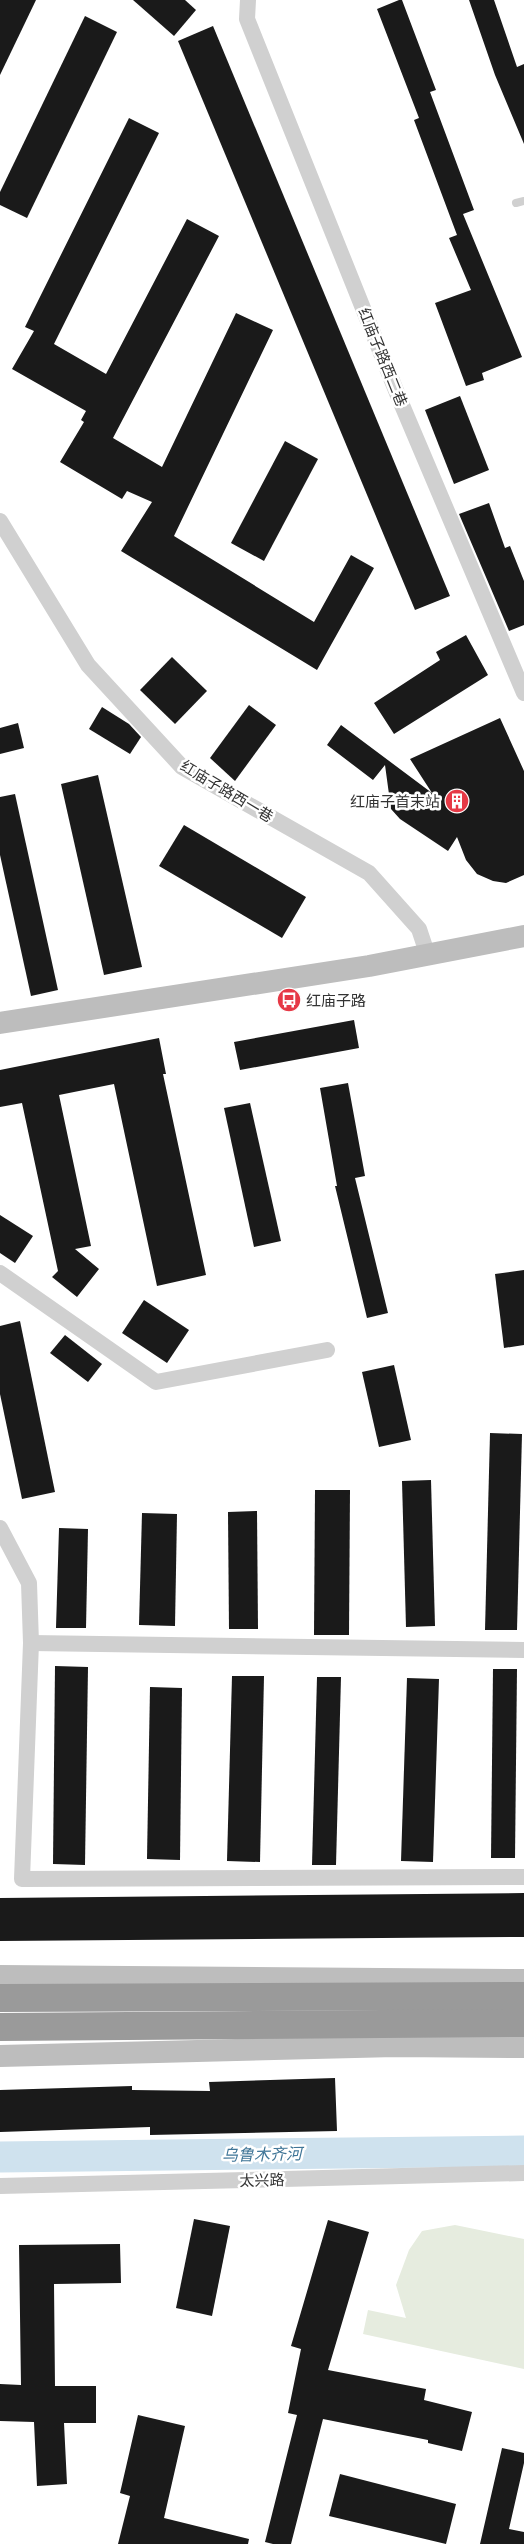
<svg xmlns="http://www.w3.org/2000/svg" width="524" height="2544" font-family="'IBM Plex Sans','Noto Sans SC',sans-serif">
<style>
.green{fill:#e6ecdf}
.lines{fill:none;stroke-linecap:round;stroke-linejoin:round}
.river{stroke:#cfe2ee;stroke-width:31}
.building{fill:#1a1a1a}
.lane{stroke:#d0d0d0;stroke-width:8}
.street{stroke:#d0d0d0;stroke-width:16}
.secondary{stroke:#bdbdbd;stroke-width:22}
.highway{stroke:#9a9a9a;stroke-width:28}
.labels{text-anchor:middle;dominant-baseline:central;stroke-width:5;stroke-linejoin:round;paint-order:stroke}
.street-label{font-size:15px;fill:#333;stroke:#fff}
.poi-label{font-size:15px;fill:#333;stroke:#fff;text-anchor:end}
.water-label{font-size:16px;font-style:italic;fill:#3f7597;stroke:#fff}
</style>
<rect width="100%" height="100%" fill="#fff"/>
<path class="green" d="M455,2225l69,14v130l-161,-35 5,-24 38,8 -10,-33 13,-35 13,-19z"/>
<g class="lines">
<path class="river" d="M0,2157l524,-6"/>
</g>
<g class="building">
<path d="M0,0h36l-36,75z"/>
<path d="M133,0h52l11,10 -22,26z"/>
<path d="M399,0h3l34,90 -6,2 44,118 -11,4 59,143 -40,16 2,7 -18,6 -31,-83 36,-13 -22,-52 8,-3 -43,-115 5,-2 -42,-109z"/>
<path d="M469,0h25l23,67 7,-3v80l-29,-69z"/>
<path d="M85,16l32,16 -90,186 -27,-13v-13z"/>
<path d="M213,26l237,570 -35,14 -237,-569z"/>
<path d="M129,118l30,15 -105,211 52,30 81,-155 32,17 -106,202 49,29 74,-154 37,17 -99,206 140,86 37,-67 23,13 -57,102 -196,-119 31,-49 -25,-11 -5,8 -62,-37 24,-40 -3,-2 5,-9 -74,-42 22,-38 -9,-4z"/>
<path d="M460,396l29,74 -35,14 -29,-74z"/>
<path d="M285,441l33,18 -54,102 -33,-18z"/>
<path d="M489,503l16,45 5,-2 14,35v44l-15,6 -50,-117z"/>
<path d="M466,635l22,40 -94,59 -20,-31 66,-43 -4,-8z"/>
<path d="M172,657l35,34 -32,33 -35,-34z"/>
<path d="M249,705l27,20 -41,56 -25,-23z"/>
<path d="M102,707l27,17 12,13 -11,17 -41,-25z"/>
<path d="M500,718l24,53v104l-18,8 -13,-2 -16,-7 -11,-14 -9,-23 -9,14 -48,-32 -9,-10 -6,-44 -12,15 -46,-35 14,-20 91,68 -22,-34z"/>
<path d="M18,723l6,25 -24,6v-26z"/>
<path d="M98,775l44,192 -38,8 -43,-191z"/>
<path d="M15,794l43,196 -27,6 -31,-141v-58z"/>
<path d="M184,825l122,72 -24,41 -123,-72z"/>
<path d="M354,1020l5,28 -119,22 -6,-28z"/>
<path d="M159,1038l7,36h-3l43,201 -49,11 -43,-202 -55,11 32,151 -16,3 24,20 -22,28 -25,-20 6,-6 -36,-168 -22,4v-37z"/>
<path d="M348,1083l17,93 -10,2 33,135 -21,5 -32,-132h2l-17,-98z"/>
<path d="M250,1103l31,138 -27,6 -30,-139z"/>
<path d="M0,1215l33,21 -18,27 -15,-10z"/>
<path d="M524,1270v75l-20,3 -9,-74z"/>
<path d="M144,1300l45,30 -22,33 -45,-30z"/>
<path d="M20,1321l35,171 -33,7 -22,-105v-68z"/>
<path d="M65,1335l37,29 -14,18 -38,-29z"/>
<path d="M394,1365l17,75 -32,7 -17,-75z"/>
<path d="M490,1433l32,1 -5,196h-32z"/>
<path d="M431,1480l4,146 -29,1 -4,-146z"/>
<path d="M315,1490h35l-1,145h-35z"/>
<path d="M257,1511l1,118h-29l-1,-117z"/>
<path d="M142,1513l35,1 -2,112 -36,-1z"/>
<path d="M59,1528l29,1 -2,99h-30z"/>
<path d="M55,1666l33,1 -3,198 -32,-1z"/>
<path d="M493,1669h24l-2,189h-24z"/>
<path d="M232,1676h32l-4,186 -33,-1z"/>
<path d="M317,1677h24l-5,188h-24z"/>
<path d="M407,1678l32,1 -6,183 -32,-1z"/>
<path d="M150,1687l32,1 -2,172 -33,-1z"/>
<path d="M524,1893v44l-524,4v-43z"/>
<path d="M335,2078l2,53 -187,4v-8l-150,5v-42l132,-4v4l78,1 -1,-9z"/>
<path d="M194,2219l36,7 -18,90 -36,-8z"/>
<path d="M328,2220l41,12 -41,138 98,19 -2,11 48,12 -10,39 -34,-8v-3l-105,-21 -32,125h-18l-8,-2 32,-127 -9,-2 13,-64 -10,-3z"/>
<path d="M120,2244l1,39 -67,1 1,102h41v37h-32l3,61 -30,2 -3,-64 -34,-1v-37l21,1 -2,-140z"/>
<path d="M138,2415l47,11 -21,92 85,21 -1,5h-130l12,-48 -10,-3z"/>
<path d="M502,2448l22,5v10l-15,66 15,3v12h-44z"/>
<path d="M340,2474l116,30 -10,40 -117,-28z"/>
</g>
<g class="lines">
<path class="lane" d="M516,203l8,-2"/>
<g class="street">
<path d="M248,0l-1,19 152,379 125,295"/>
<path d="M0,521l88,144 94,102 187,106 50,56 9,27"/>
<path d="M0,1273l156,109 171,-32"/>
<path d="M0,1528l29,55 2,60 -9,236 502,-2"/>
<path d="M31,1643l493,7"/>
<path d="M0,2186l524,-13"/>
</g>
<g class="secondary">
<path d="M0,1023l369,-57 155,-30"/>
<path d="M0,1976l524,4"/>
<path d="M0,2056l395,-10 129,1"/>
</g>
<g class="highway">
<path d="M0,1998l524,-2"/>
<path d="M0,2027l524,-4"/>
</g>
</g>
<defs>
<g id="building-disc" transform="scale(1.25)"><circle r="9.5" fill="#e63946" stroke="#fff"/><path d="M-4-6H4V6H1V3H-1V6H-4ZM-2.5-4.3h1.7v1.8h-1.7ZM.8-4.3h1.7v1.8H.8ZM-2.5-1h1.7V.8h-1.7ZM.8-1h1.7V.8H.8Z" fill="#fff"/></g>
<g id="bus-disc" transform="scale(1.25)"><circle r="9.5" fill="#e63946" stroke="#fff"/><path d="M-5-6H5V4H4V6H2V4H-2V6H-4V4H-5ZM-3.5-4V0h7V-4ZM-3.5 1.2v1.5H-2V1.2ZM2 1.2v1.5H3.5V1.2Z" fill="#fff"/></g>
</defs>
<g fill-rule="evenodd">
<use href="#building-disc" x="457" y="801"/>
<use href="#bus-disc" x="289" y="1000"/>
</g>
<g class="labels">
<g class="street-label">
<text transform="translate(383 357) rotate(68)">红庙子路西二巷</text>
<text transform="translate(227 791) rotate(31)">红庙子路西一巷</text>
<text transform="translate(262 2180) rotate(-1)">太兴路</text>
</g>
<g class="poi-label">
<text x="440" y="801">红庙子首末站</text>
<text x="306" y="1000" text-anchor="start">红庙子路</text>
</g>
<g class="water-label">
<text transform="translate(262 2154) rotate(-1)">乌鲁木齐河</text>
</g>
</g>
</svg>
